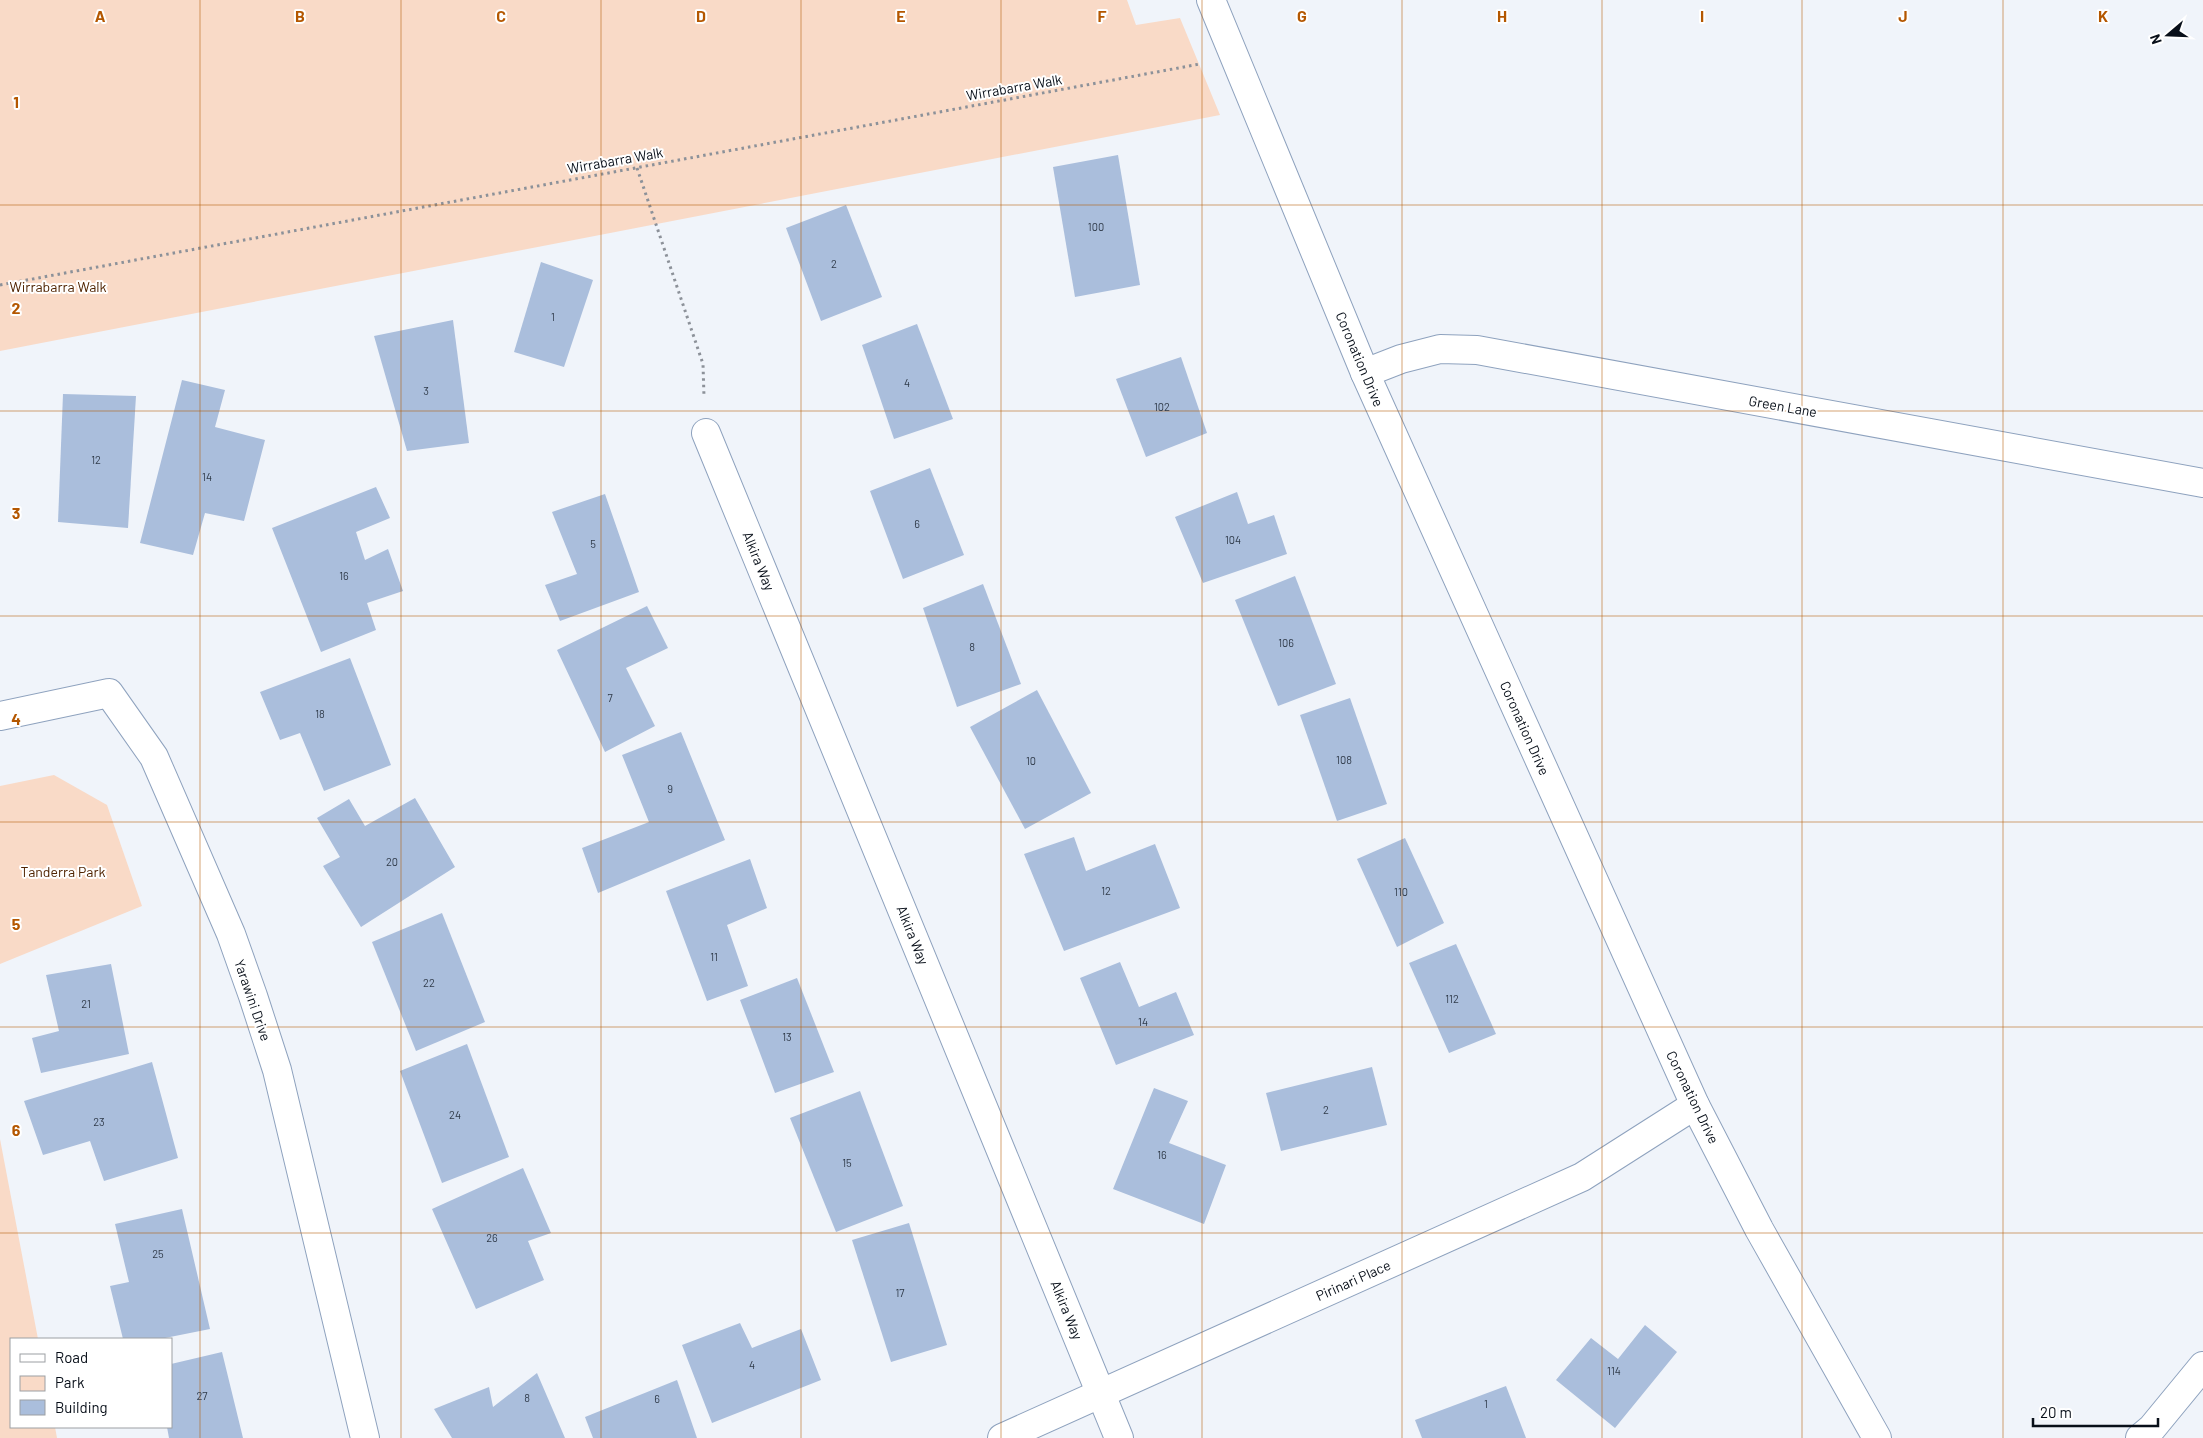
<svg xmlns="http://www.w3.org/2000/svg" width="2203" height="1438" font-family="Barlow,sans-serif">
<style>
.green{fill:#f9dac7}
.building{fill:#aabedc}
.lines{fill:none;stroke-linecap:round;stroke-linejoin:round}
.street-casing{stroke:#8ea2be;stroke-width:30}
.secondary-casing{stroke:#8ea2be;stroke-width:30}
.path{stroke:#8c9199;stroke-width:3;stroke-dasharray:2.5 4;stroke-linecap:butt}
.street{stroke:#fff;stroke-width:28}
.secondary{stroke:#fff;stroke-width:28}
.grid{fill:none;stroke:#b45700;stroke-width:1;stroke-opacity:0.55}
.labels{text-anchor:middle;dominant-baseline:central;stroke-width:4;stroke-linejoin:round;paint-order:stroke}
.number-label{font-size:11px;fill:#303b4a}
.street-label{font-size:14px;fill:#080f19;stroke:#fff}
.park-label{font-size:14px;fill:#4f2301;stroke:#fff}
.grid-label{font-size:16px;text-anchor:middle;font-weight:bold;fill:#b45700;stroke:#fff;stroke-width:4;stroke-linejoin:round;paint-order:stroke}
</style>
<rect width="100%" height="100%" fill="#f0f4fa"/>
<g class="green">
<path d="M0,0h1127l9,25 44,-7 40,97 -1220,236z"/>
<path d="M54,775l53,30 35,101 -142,58v-178z"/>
<path d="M0,1139l38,200h-27v88h44l2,11h-57z"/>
</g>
<g class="building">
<path d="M1118,155l22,130 -65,12 -22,-130z"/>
<path d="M846,205l36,92 -61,24 -35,-93z"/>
<path d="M541,262l52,18 -29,87 -50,-15z"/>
<path d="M453,320l16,123 -62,8 -33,-115z"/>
<path d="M917,324l36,95 -59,20 -32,-94z"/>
<path d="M1181,357l26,76 -61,24 -30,-78z"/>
<path d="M182,380l43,10 -10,37 50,13 -21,81 -39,-8 -12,42 -53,-12z"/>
<path d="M63,394l73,2 -8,132 -70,-6z"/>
<path d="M930,468l34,87 -61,24 -33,-88z"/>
<path d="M376,487l14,31 -34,14 9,28 23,-11 15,42 -36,12 9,27 -55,22 -49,-124z"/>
<path d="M1237,492l11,32 26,-9 13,39 -84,29 -28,-66z"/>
<path d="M605,494l34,98 -79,29 -15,-36 32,-11 -25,-62z"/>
<path d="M1295,576l41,108 -58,22 -43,-106z"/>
<path d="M983,584l38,100 -64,23 -34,-99z"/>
<path d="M647,606l21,42 -42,20 29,58 -50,26 -48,-102z"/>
<path d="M350,658l41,107 -67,26 -24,-58 -20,7 -20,-48z"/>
<path d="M1037,690l54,103 -66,36 -55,-102z"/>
<path d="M1350,698l37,106 -50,17 -37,-106z"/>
<path d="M681,732l44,108 -127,53 -16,-45 67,-26 -27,-67z"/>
<path d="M415,798l40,69 -94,60 -38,-61 17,-9 -23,-39 32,-19 16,27z"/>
<path d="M1074,837l12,34 69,-27 25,64 -116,43 -40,-97z"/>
<path d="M1405,838l39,85 -47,24 -40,-88z"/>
<path d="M750,859l17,49 -40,17 21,61 -41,15 -41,-110z"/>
<path d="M442,913l43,109 -69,29 -44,-109z"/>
<path d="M1456,944l40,90 -47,19 -40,-90z"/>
<path d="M1120,962l19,45 37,-15 18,43 -78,30 -36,-87z"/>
<path d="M111,964l18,90 -88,19 -9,-35 27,-7 -13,-56z"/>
<path d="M797,978l37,94 -59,21 -35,-93z"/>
<path d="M467,1044l42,113 -67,26 -42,-112z"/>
<path d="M152,1062l26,96 -74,23 -14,-40 -47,14 -19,-54z"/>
<path d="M1372,1067l15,58 -106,26 -15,-58z"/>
<path d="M1154,1088l34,13 -19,42 57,22 -22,59 -91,-35z"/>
<path d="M860,1091l43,115 -67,26 -46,-114z"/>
<path d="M523,1168l28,65 -23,8 16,39 -68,29 -44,-100z"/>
<path d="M182,1209l28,120 -50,10h-37l-13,-53 19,-4 -14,-58z"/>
<path d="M909,1223l38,122 -56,17 -39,-122z"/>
<path d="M740,1323l12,25 49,-19 20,51 -109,43 -30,-78z"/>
<path d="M1645,1325l32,27 -62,76 -59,-48 35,-42 27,21z"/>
<path d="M222,1352l21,86h-74l-2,-11h4v-63z"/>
<path d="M537,1373l28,65h-113l-18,-29 55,-22 4,20z"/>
<path d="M677,1380l20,58h-104l-8,-21z"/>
<path d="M1506,1386l20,52h-104l-7,-18z"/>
</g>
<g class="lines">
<g class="street-casing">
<g id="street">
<path d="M1365,373l36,-14 39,-10 37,1 726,133"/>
<path d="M706,433l413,1005"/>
<path d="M0,716l109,-23 45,64 77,177 22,62 24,74 88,368"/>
<path d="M1002,1438l580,-261 113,-72"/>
<path d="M2140,1438l12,-10 51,-62"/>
</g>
</g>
<g class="secondary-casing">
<path id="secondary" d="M1211,0l154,373 330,732 64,124 118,209"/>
</g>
<g class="path">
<path d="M637,168l66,196 1,33"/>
<path d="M0,285l1200,-221"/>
</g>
<use href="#street" class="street"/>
<use href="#secondary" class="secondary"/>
</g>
<path class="grid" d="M200,0v1438M401,0v1438M601,0v1438M801,0v1438M1001,0v1438M1202,0v1438M1402,0v1438M1602,0v1438M1802,0v1438M2003,0v1438M0,205h2203M0,411h2203M0,616h2203M0,822h2203M0,1027h2203M0,1233h2203"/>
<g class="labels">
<g class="number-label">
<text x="1096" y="226">100</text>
<text x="834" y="263">2</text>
<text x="553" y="316">1</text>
<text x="907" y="382">4</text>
<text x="426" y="390">3</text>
<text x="1162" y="406">102</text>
<text x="96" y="459">12</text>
<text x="207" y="476">14</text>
<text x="917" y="523">6</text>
<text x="1233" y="539">104</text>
<text x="593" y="543">5</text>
<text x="344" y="575">16</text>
<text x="1286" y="642">106</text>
<text x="972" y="646">8</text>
<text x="610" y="697">7</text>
<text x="320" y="713">18</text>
<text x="1344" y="759">108</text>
<text x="1031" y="760">10</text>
<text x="670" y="788">9</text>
<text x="392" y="861">20</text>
<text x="1106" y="890">12</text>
<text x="1401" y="891">110</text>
<text x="714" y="956">11</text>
<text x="429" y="982">22</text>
<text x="1452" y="998">112</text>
<text x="86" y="1003">21</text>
<text x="1143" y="1021">14</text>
<text x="787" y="1036">13</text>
<text x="1326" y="1109">2</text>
<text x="455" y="1114">24</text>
<text x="99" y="1121">23</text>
<text x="1162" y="1154">16</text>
<text x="847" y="1162">15</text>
<text x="492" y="1237">26</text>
<text x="158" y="1253">25</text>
<text x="900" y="1292">17</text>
<text x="752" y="1364">4</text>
<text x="1614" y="1370">114</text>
<text x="202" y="1395">27</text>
<text x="527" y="1397">8</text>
<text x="657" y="1398">6</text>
<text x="1486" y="1403">1</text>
</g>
<g class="street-label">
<text transform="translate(1014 87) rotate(-10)">Wirrabarra Walk</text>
<text transform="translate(615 160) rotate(-10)">Wirrabarra Walk</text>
<text transform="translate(1360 359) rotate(67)">Coronation Drive</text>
<text transform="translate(1783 406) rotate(10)">Green Lane</text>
<text transform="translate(759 561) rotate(68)">Alkira Way</text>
<text transform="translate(1525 728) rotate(66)">Coronation Drive</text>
<text transform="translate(913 935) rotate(68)">Alkira Way</text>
<text transform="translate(253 1000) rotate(71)">Yarawini Drive</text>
<text transform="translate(1693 1097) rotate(64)">Coronation Drive</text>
<text transform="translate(1353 1280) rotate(-24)">Pirinari Place</text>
<text transform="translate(1067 1310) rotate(68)">Alkira Way</text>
</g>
<g class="park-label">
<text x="58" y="286">Wirrabarra Walk</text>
<text x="63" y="871">Tanderra Park</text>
</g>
</g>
<g class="grid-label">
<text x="100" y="22">A</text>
<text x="300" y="22">B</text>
<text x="501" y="22">C</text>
<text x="701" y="22">D</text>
<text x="901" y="22">E</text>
<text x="1102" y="22">F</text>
<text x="1302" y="22">G</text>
<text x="1502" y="22">H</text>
<text x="1702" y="22">I</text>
<text x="1903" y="22">J</text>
<text x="2103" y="22">K</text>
<text x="16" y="108">1</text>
<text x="16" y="314">2</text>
<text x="16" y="519">3</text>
<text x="16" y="725">4</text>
<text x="16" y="930">5</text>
<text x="16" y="1136">6</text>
</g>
<rect x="10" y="1338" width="162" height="90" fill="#ffffff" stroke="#9c9fa3"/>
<rect x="20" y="1354" width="25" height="8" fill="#ffffff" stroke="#9c9fa3"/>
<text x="55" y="1363" font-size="15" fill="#080f19">Road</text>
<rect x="20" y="1376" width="25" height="15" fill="#f9dac7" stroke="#9c9fa3"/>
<text x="55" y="1388" font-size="15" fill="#080f19">Park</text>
<rect x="20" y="1400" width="25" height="15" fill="#aabedc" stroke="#9c9fa3"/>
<text x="55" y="1413" font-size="15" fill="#080f19">Building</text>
<g transform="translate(2168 35) rotate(251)" stroke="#ffffff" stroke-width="4" paint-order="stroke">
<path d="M0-4L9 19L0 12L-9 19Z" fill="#080f19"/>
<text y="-8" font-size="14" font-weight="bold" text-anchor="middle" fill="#080f19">N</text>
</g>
<path d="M2033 1418v8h125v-8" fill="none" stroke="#080f19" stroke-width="2.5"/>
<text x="2040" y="1418" font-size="15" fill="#080f19" stroke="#ffffff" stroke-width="4" paint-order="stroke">20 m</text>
</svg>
